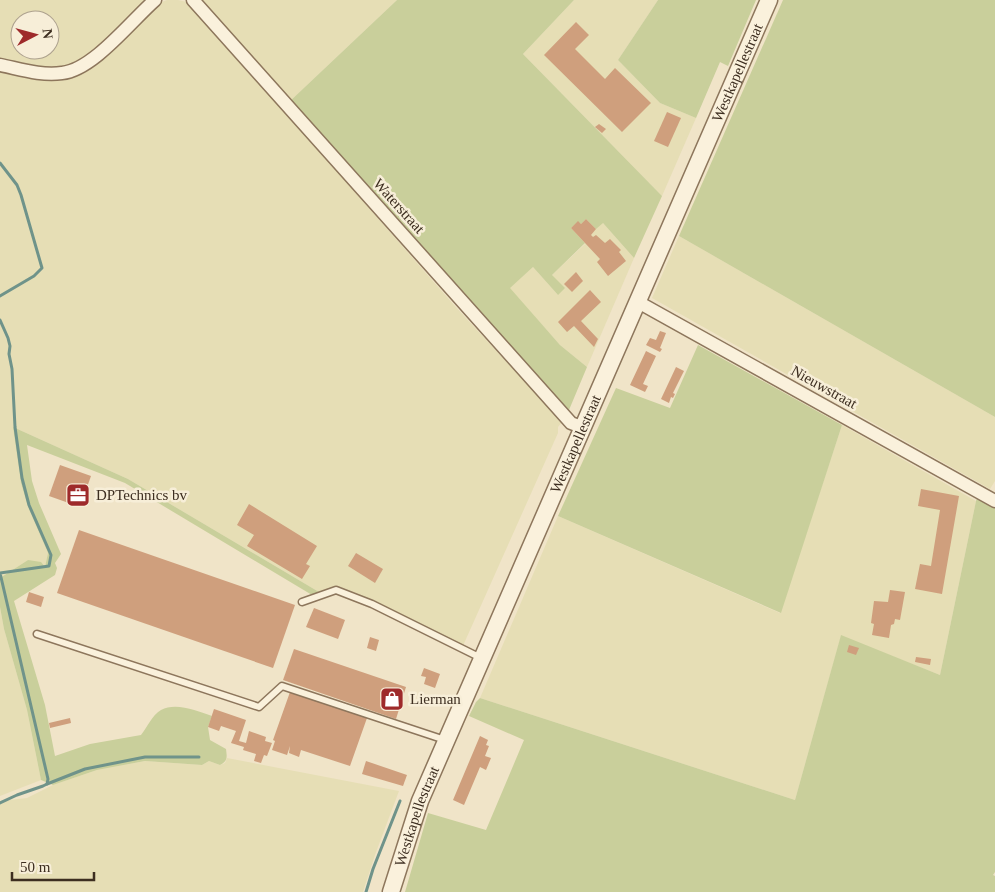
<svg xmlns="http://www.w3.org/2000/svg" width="995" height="892" font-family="'Times New Roman',serif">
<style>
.farmland{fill:#e6deb5;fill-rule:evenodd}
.green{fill:#c9cf9b}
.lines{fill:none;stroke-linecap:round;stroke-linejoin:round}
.stream{stroke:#6f938a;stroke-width:3}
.building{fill:#cf9f7d}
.service-casing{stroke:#8d765c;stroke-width:9}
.minor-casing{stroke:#8d765c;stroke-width:15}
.tertiary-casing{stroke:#8d765c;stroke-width:19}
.service{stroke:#faf1dc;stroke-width:6}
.minor{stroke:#faf1dc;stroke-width:12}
.tertiary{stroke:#faf1dc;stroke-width:16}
.labels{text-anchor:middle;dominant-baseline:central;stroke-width:5;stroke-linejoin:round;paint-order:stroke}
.street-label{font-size:15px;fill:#3d2e20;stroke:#f7eed8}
.poi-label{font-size:15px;fill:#3d2e20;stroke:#f7eed8;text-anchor:start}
</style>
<rect width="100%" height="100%" fill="#f0e4c8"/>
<g class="farmland">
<path d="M0,0h151l-58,55 -26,15 -67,-8zM20,20h30v30h-30z"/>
<path d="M167,0h11l13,3 93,104 76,91 94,107 108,117 -4,5v6l-96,215 -106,-55 -17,-4 -20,3 -191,-113 -115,-52 8,56 7,24 20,46 -3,15 -17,-8 -28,18v-510l62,9 92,-72z"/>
<path d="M197,0h200l-109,103z"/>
<path d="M574,0h84l-40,60 42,43 36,15 -34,78 -139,-142z"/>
<path d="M586,219l17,4 31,35 -47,109 -27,-22 -51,-57 24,-21 25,28 -6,-20 33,-31 -14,-16 7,-7z"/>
<path d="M679,236l316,181v64l-5,8 -338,-191z"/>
<path d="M842,425l134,76 -36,174 -99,-39 -46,164 -315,-102 78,-182 222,97z"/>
<path d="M0,607l4,22 23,81 14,70 -41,16z"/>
<path d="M227,758l172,33 -24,64 -12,37h-363v-91l27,-3 26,-13 44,-15 48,-9 57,4 7,-4 11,4 5,-2z"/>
</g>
<g class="green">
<path d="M397,0h177l-51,54 139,142 -28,62 -31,-35 -7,6 -10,-10 -5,5 -3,-2 -7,6 14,15 -33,32 13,13 -7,7 -25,-28 -23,21 50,57 27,22 -18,43 -281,-307z"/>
<path d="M658,0h98l-28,66 -8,-4 -24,56 -36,-15 -42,-43z"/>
<path d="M783,0h212v417l-316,-181z"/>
<path d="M698,345l144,80 -61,188 -223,-97 58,-128 54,20z"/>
<path d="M13,427l115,52 191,113 -7,3 -187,-112 -98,-38 5,36 7,22 22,51 -6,9 2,5 -2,7 -41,26 31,104 10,51 35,-12 51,-9c6,-7 11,-20 20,-25 15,-8 36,1 51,6l-4,11 2,13 16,9c1,8 2,12 -6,16l-11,-4 -7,4 -57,-4 -48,9 -44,15 -12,-5 -14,-70 -23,-81 -4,-22v-29l28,-18 13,2 4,5 3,-14 -20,-46 -7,-24z"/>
<path d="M978,495l17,9v368l-2,3 2,1v16h-590l23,-79 58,17 38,-90 -55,-24 7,-14 4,-4 315,102 46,-165 99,40 36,-174z"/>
</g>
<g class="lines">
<g class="stream">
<path d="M0,163l17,22 4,10 21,73 -8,8 -34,20"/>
<path d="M0,320l8,18 2,8 -1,8 3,15 3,58 7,51 7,27 22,50 -2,11 -49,7 48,206 -1,5 -4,2 -26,9 -17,8"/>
<path d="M47,784l38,-15 60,-12h54"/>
<path d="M366,892l7,-23 27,-68"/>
</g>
</g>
<g class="building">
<path d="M576,22l13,13 -14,14 30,30 10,-11 36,35 -29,29 -78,-77z"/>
<path d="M667,112l14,6 -13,29 -14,-6z"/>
<path d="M599,124l7,5 -4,4 -7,-6z"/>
<path d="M586,219l10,10 -5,6 2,2 3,-2 9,8 5,-4 11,11 -2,2 7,9 -18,15 -11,-14 3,-3 -29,-31 7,-7 3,3z"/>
<path d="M576,272l7,9 -11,11 -8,-8z"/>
<path d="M590,290l11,12 -20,19 17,18 -4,8 -20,-21 -7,6 -9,-10z"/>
<path d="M660,331l6,2 -6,15 2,1 -2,3 -14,-7 4,-7 6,2z"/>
<path d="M646,351l10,5 -13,28 5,2 -3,6 -15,-7z"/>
<path d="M676,367l8,4 -11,22 2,1 -2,4 -2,-1 -2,6 -8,-4z"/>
<path d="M60,465l31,11 -11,31 -31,-11z"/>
<path d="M921,489l38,7 -17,98 -27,-5 5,-25 11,2 9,-56 -22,-4z"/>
<path d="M249,504l68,42 -11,18 4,2 -8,13 -55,-33 7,-11 -17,-10z"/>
<path d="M79,530l216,75 -22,63 -216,-75z"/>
<path d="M356,553l27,16 -8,14 -27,-17z"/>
<path d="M890,590l15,2 -5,28 -5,-1 -1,5 -3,1 -2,13 -17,-3 2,-11 -3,-1 3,-22 14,1z"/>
<path d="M29,592l15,5 -3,10 -15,-5z"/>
<path d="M314,608l31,12 -7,19 -32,-12z"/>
<path d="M370,637l9,3 -3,11 -9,-3z"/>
<path d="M849,645l10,3 -3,7 -9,-3z"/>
<path d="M294,649l112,38 -10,32 -113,-39z"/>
<path d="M916,657l15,2 -1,6 -15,-3z"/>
<path d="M424,668l16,6 -5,14 -11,-4 2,-7 -5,-1z"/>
<path d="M290,692l77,26 -17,48 -49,-16 -2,7 -10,-4 1,-7 -3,9 -15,-5 3,-9 -2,-1z"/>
<path d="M214,709l32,11 -7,21 7,2 3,-12 17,6 -1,4 7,2 -5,13 -3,-1 -3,8 -7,-2 2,-7 -13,-4 1,-3 -13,-4 5,-12 -15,-5 -2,5 -11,-4z"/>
<path d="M70,718l1,5 -21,5 -1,-5z"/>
<path d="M480,736l8,4 -2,5 3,1 -4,10 6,2 -5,12 -6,-3 -16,38 -11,-5z"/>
<path d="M366,761l41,14 -4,11 -41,-12z"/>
</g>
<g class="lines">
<g class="service-casing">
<g id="service">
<path d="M302,602l34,-12 36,14 109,54"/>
<path d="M37,634l222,73 23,-21 163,54"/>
</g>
</g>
<g class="minor-casing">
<g id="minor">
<path d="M193,0l378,423 13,5"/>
<path d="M0,65c20,4 41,11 62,8 31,-3 69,-52 93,-73"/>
<path d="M638,302l357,199"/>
</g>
</g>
<g class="tertiary-casing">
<g id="tertiary">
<path id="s1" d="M391,892l29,-91 349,-801"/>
</g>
</g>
<use href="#service" class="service"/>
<use href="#minor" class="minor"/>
<use href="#tertiary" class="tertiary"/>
</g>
<defs>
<g id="office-square" transform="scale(1.25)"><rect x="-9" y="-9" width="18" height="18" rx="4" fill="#9e2a2b" stroke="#f7eed8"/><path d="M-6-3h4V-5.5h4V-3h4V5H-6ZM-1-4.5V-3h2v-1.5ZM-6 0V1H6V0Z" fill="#fff"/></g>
<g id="shop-square" transform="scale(1.25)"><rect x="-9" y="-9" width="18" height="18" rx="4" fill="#9e2a2b" stroke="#f7eed8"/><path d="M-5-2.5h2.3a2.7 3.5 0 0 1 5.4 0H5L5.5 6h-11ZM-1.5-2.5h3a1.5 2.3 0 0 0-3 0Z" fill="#fff"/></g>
</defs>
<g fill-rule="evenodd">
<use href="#office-square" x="78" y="495"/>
<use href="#shop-square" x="392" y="699"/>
</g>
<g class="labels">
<g class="street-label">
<text stroke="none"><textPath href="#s1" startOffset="890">Westkapellestraat</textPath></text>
<text transform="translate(399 206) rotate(48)">Waterstraat</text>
<text transform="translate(824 387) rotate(29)">Nieuwstraat</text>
<text stroke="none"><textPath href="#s1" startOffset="485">Westkapellestraat</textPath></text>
<text stroke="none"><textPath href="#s1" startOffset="80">Westkapellestraat</textPath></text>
</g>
<g class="poi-label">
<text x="96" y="495">DPTechnics bv</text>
<text x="410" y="699">Lierman</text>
</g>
</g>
<g transform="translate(35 35) rotate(84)"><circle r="24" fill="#f7eed8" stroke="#ada18e"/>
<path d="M0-4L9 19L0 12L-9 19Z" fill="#9e2a2b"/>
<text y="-8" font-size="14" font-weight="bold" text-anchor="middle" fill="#3d2e20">N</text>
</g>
<path d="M12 872v8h82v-8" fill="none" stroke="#3d2e20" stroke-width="2.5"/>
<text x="20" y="872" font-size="15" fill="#3d2e20" stroke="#f7eed8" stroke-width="4" paint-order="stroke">50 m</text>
</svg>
